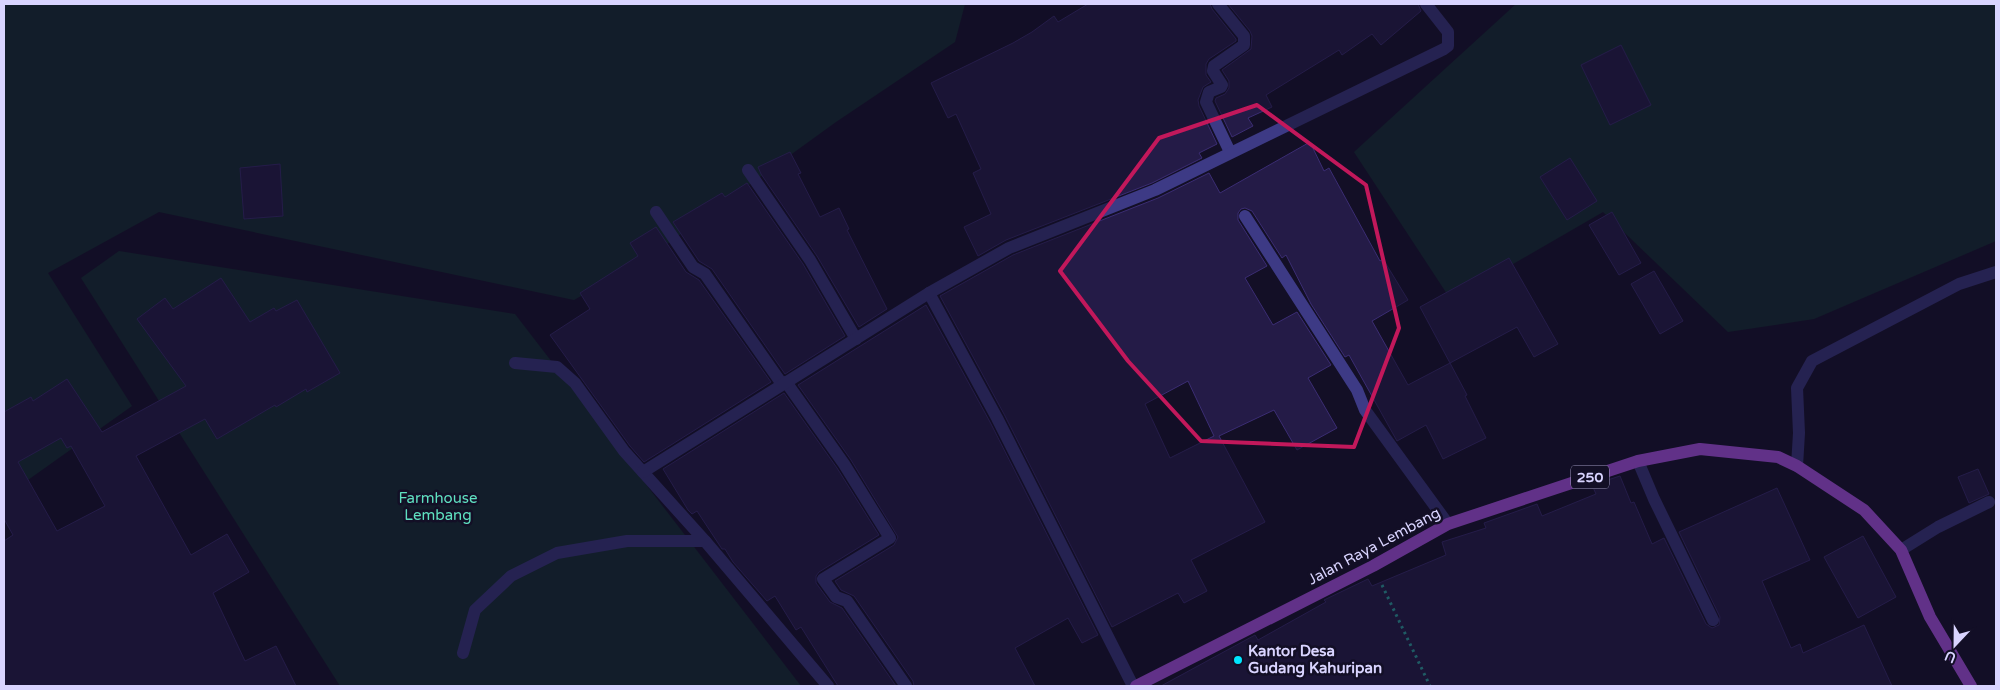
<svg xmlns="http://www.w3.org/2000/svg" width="2000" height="690" font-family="'Varela Round',sans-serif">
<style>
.green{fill:#12302f}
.building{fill:#241b47;stroke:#3b2d73;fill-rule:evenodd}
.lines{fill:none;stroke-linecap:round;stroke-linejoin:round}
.path{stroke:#2fb8b0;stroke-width:3;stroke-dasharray:2.5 4;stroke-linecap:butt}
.lane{stroke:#3d3a85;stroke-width:12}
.street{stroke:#3d3a85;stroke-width:12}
.primary{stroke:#c25bff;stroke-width:12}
.marked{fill:none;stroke:#c2185b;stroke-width:4;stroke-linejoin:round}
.poi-dot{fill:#00e5ff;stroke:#130f26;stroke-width:2}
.labels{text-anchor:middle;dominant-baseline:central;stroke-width:5;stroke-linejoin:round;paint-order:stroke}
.shield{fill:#130f26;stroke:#9e99be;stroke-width:1}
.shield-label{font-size:14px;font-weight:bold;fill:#d9d4ff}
.park-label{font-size:15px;fill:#5fe0c0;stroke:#130f26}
.street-label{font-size:15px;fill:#d9d4ff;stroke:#130f26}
.poi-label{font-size:15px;font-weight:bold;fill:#d9d4ff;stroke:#130f26;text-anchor:start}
</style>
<rect width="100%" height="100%" fill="#130f26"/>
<g class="green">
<path d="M4,4h961l-10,38 -119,80 -187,135 -75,43 -415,-88 -111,61 84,133 -128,91z"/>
<path d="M1516,4h480v237l-182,78 -86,13 -125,-120 -152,88 -97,-148z"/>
<path d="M119,251l396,63 286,372h-461l-259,-408z"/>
</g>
<g class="building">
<path d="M1088,4h122l2,5 24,30v2l-27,18 -3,5v11l5,7 -8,5 -5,13 1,6 18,38 -18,9 3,5 -50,25 -146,57 -28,16 -14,-29 27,-13 -18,-41 8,-4 -25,-55 -8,4 -17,-35 82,-40 19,-11 22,-16 4,6z"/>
<path d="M1228,4h190l3,7 -40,34 -9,-11 -30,21 -3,-5 -73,45 6,12 -24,11 5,8 -21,11 -17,-36 1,-3 9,-4 4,-6v-7l-7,-11 29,-21 1,-13 -2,-5z"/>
<path d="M1621,45l30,60 -41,20 -29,-60z"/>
<path d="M1310,142l14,29 5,-3 51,93 3,-2 25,41 -36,21 36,64 42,-22 17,32 -2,1 21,42 -43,21 -17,-34 -29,16 -48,-86 -4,2 -34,-53 -25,-49 -4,3 -30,-47 -7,-3 -4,1 -3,4v7l29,46 -22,12 28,47 24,-13 34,53 -23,13 29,50 -40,22 -23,-40 -55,26 46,86 -74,38 16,31 -23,12 -6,-10 -66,34 -108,-213 -64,-118 73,-41 145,-57 51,-25 11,20zM1188,381l26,55 -44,22 -25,-54z"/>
<path d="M790,152l11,21 -3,1 22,43 19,-9 10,21 -2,1 40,79 -28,18 -42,-71 -56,-82 -3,-7z"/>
<path d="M1570,158l27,43 -30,19 -27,-43z"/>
<path d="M280,164l3,52 -39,3 -4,-51z"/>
<path d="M747,183l56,81 42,72 -60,38 -73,-105 -13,-8 -26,-39 49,-29 3,4z"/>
<path d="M1612,212l29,51 -22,12 -30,-50z"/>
<path d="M656,227l30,45 13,8 72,102 -127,80 -14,-16 -80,-111 40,-26 -10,-16 58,-37 -8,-13z"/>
<path d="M1509,258l49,86 -24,13 -17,-30 -67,36 -30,-56z"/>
<path d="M1654,271l29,50 -23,13 -29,-50z"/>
<path d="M221,278l29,44 24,-14 2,3 21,-11 43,73 -33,19 -1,-3 -30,18 -1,-2 -58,34 -12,-20 -69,37 55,99 36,-21 22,38 -36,21 32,68 31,-15 20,40h-292v-145l9,-6 -9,-16v-107l27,-15 2,4 34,-22 35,53 84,-46 -49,-67 28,-21 8,11zM61,438l6,10 4,-2 34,60 -48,25 -39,-69z"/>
<path d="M926,305l64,117 108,213 -16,8 -14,-25 -53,30 20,38h-121l-1,-5 -59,-85 -13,-6 -6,-9 59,-36 4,-8 -47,-77 -53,-75z"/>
<path d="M784,393l53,75 42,67 -60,37 -3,4v7l14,19 12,6 54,78h-58l-37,-59 -5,3 -21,-34 -8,5 -34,-39 -8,-13h-3l-25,-38 -5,3 -4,-4 -25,-41z"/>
<path d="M1978,469l11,25 -20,9 -11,-26z"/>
<path d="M1620,476l11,27 3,-1 18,42 12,-6 42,86 6,4 7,-3 1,-8 -41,-85 98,-44 33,72 -48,21 29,67 9,-4 3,9 61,-28 28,61h-731l94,-51 3,5 68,-38 -2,-2 44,-21 4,7 74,-31 -4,-13 44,-14 -2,-5 53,-19 5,12 54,-22 -4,-9z"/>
<path d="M1863,536l33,61 -38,21 -34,-61z"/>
</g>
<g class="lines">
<path class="path" d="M1382,585l48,101"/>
<g class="lane">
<path d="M515,363l42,4 18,16 49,68 81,90 123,145"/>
<path d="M463,653l12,-43 36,-34 46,-23 70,-12h78"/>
</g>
<g class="street">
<path d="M1218,4l26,32v9l-30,21 -1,5 9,14 -1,2 -12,5 -3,10 24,50"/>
<path d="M748,170l62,90 46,79"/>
<path d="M656,212l37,55 12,7 77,110"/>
<path d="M1245,216l112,174 8,20 83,114"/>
<path d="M929,293l68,125 136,268"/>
<path d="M786,382l58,82 46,74 -67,41 13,18 11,4 59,85"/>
<path d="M1638,461l16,38 59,121"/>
<path d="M1797,466l2,-33 -2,-45 15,-27 147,-77 37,-12"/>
<path d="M643,472l286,-179 80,-45 146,-58 289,-141 4,-3v-14l-22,-28"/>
<path d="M1901,550l37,-23 51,-25"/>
</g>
<path class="primary" d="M1136,686l237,-120 75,-42 190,-63 62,-12 78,8 19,9 67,44 37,40 29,67 41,69"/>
</g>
<path d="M0 0H2000V690H0ZM1257,105l109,80 33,143 -45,119 -153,-6 -73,-80 -68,-90 99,-133z" fill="#130f26" fill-opacity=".55" fill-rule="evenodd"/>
<path class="marked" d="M1257,105l109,80 33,143 -45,119 -153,-6 -73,-80 -68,-90 99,-133z"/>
<circle class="poi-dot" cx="1238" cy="660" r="5"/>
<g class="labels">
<rect class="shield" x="1571" y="465.5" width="38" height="23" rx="4"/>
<g class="shield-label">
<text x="1590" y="477">250</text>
</g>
<g class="park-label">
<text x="438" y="498">Farmhouse<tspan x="438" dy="17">Lembang</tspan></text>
</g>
<g class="street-label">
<text transform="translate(1374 546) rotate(-28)">Jalan Raya Lembang</text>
</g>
<g class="poi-label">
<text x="1248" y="651">Kantor Desa<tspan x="1248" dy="17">Gudang Kahuripan</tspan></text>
</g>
</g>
<rect width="2000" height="690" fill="none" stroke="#d9d4ff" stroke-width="10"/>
<g transform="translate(1955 645) rotate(202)" stroke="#130f26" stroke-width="4" paint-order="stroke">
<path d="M0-4L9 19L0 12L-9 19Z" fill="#d9d4ff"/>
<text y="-8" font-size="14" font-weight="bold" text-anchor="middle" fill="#d9d4ff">U</text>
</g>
</svg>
